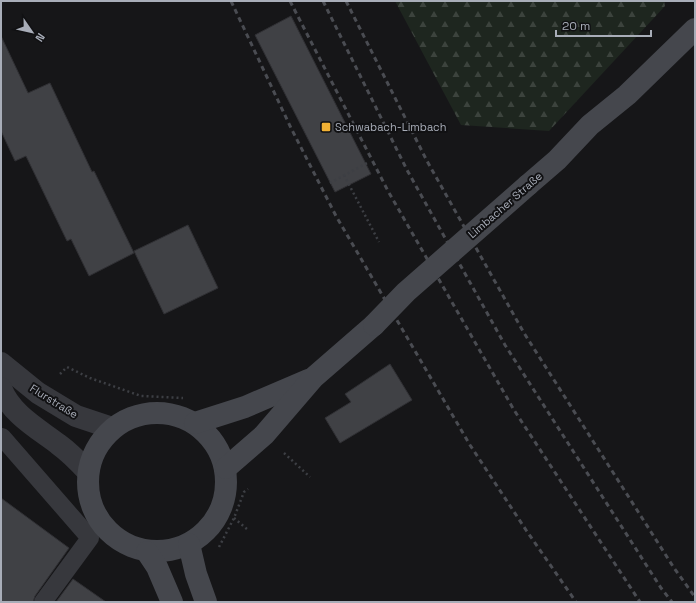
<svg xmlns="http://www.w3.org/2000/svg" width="696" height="603" font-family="'Space Grotesk',sans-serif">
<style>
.forest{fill:url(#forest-firs)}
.building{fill:#404145;stroke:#303034}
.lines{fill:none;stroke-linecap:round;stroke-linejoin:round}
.path{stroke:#3d3f44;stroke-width:2.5;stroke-dasharray:2 3;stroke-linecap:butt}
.service{stroke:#37383d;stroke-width:18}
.tertiary{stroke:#37383d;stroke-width:22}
.secondary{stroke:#45474d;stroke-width:22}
.rail{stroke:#4a4c52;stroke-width:3;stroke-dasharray:5 4;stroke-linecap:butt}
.secondary-bridge{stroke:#45474d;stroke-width:22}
.poi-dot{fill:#f2b134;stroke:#111113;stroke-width:1.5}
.labels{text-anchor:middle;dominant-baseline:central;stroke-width:4;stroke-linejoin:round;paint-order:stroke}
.poi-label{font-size:11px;fill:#a8adb8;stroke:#111113;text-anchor:start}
.street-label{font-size:11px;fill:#a8adb8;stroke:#111113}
</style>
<defs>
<pattern id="forest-firs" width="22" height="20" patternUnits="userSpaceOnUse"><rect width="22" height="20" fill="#1e261f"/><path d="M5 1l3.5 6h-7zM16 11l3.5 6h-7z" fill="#3c433d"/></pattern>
</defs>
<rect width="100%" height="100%" fill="#161618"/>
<path class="forest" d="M395,1h269l1,5 -116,125 -88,-6z"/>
<g class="building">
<path d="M291,16l80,158 -36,18 -80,-157z"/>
<path d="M1,36l27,57 22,-10 42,89 2,-1 40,82 -45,23 -18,-37 -4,2 -41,-85 -11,5 -14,-30z"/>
<path d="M188,225l30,63 -54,26 -30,-63z"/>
<path d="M390,364l22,36 -72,43 -15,-25 26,-16 -6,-8z"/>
<path d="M1,498l68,50 -34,48 -2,6h-32z"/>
<path d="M73,579l33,23h-50z"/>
</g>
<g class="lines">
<g class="path">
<path d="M344,175l35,67"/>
<path d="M330,183l39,-21"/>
<path d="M60,374l7,-7 23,11 51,18 42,2"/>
<path d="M284,453l26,24"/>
<path d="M234,518l14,12"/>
<path d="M219,547l15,-29 10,-26 4,-3"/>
</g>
<path class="service" d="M2,437l88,101 -47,64"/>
<g class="tertiary">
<path d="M1,363l37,30 38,23 36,12"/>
<path d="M1,388c10,26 36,40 57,56 11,8 20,17 29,27"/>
</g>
<g class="secondary">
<path d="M528,185l29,-25 33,-35 37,-30 68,-66"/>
<circle cx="157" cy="482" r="69"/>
<path d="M195,423l50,-16 63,-27"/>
<path d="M226,468l38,-33 49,-57 61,-53"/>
<path d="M189,544l7,30 10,28"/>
<path d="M147,552l10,15 15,35"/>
</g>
<g class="rail">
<path d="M231,1l60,127 45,88 134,229 56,85 50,72"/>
<path d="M290,1l98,190 126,219 126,192"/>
<path d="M323,1l84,169 98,175 156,243 11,14"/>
<path d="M346,1l81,160 97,172 150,235 21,29"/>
</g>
<path class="secondary-bridge" d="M374,325l32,-33 122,-107"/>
</g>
<rect class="poi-dot" x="321" y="122" width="10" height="10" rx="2"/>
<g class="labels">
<g class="poi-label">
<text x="335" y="127">Schwabach-Limbach</text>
</g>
<g class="street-label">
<text transform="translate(505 205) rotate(-41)">Limbacher Straße</text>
<text transform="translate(54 401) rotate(32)">Flurstraße</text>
</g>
</g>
<rect width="696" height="603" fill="none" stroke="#a8adb8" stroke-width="4"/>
<g transform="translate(32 32) rotate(124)" stroke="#111113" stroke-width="3" paint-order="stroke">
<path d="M0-3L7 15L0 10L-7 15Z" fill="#a8adb8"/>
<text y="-6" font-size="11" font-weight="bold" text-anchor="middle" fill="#a8adb8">N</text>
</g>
<path d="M556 30v6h95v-6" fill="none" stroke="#a8adb8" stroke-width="2"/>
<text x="562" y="30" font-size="12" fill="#a8adb8" stroke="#111113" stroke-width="3" paint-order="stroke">20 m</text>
</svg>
